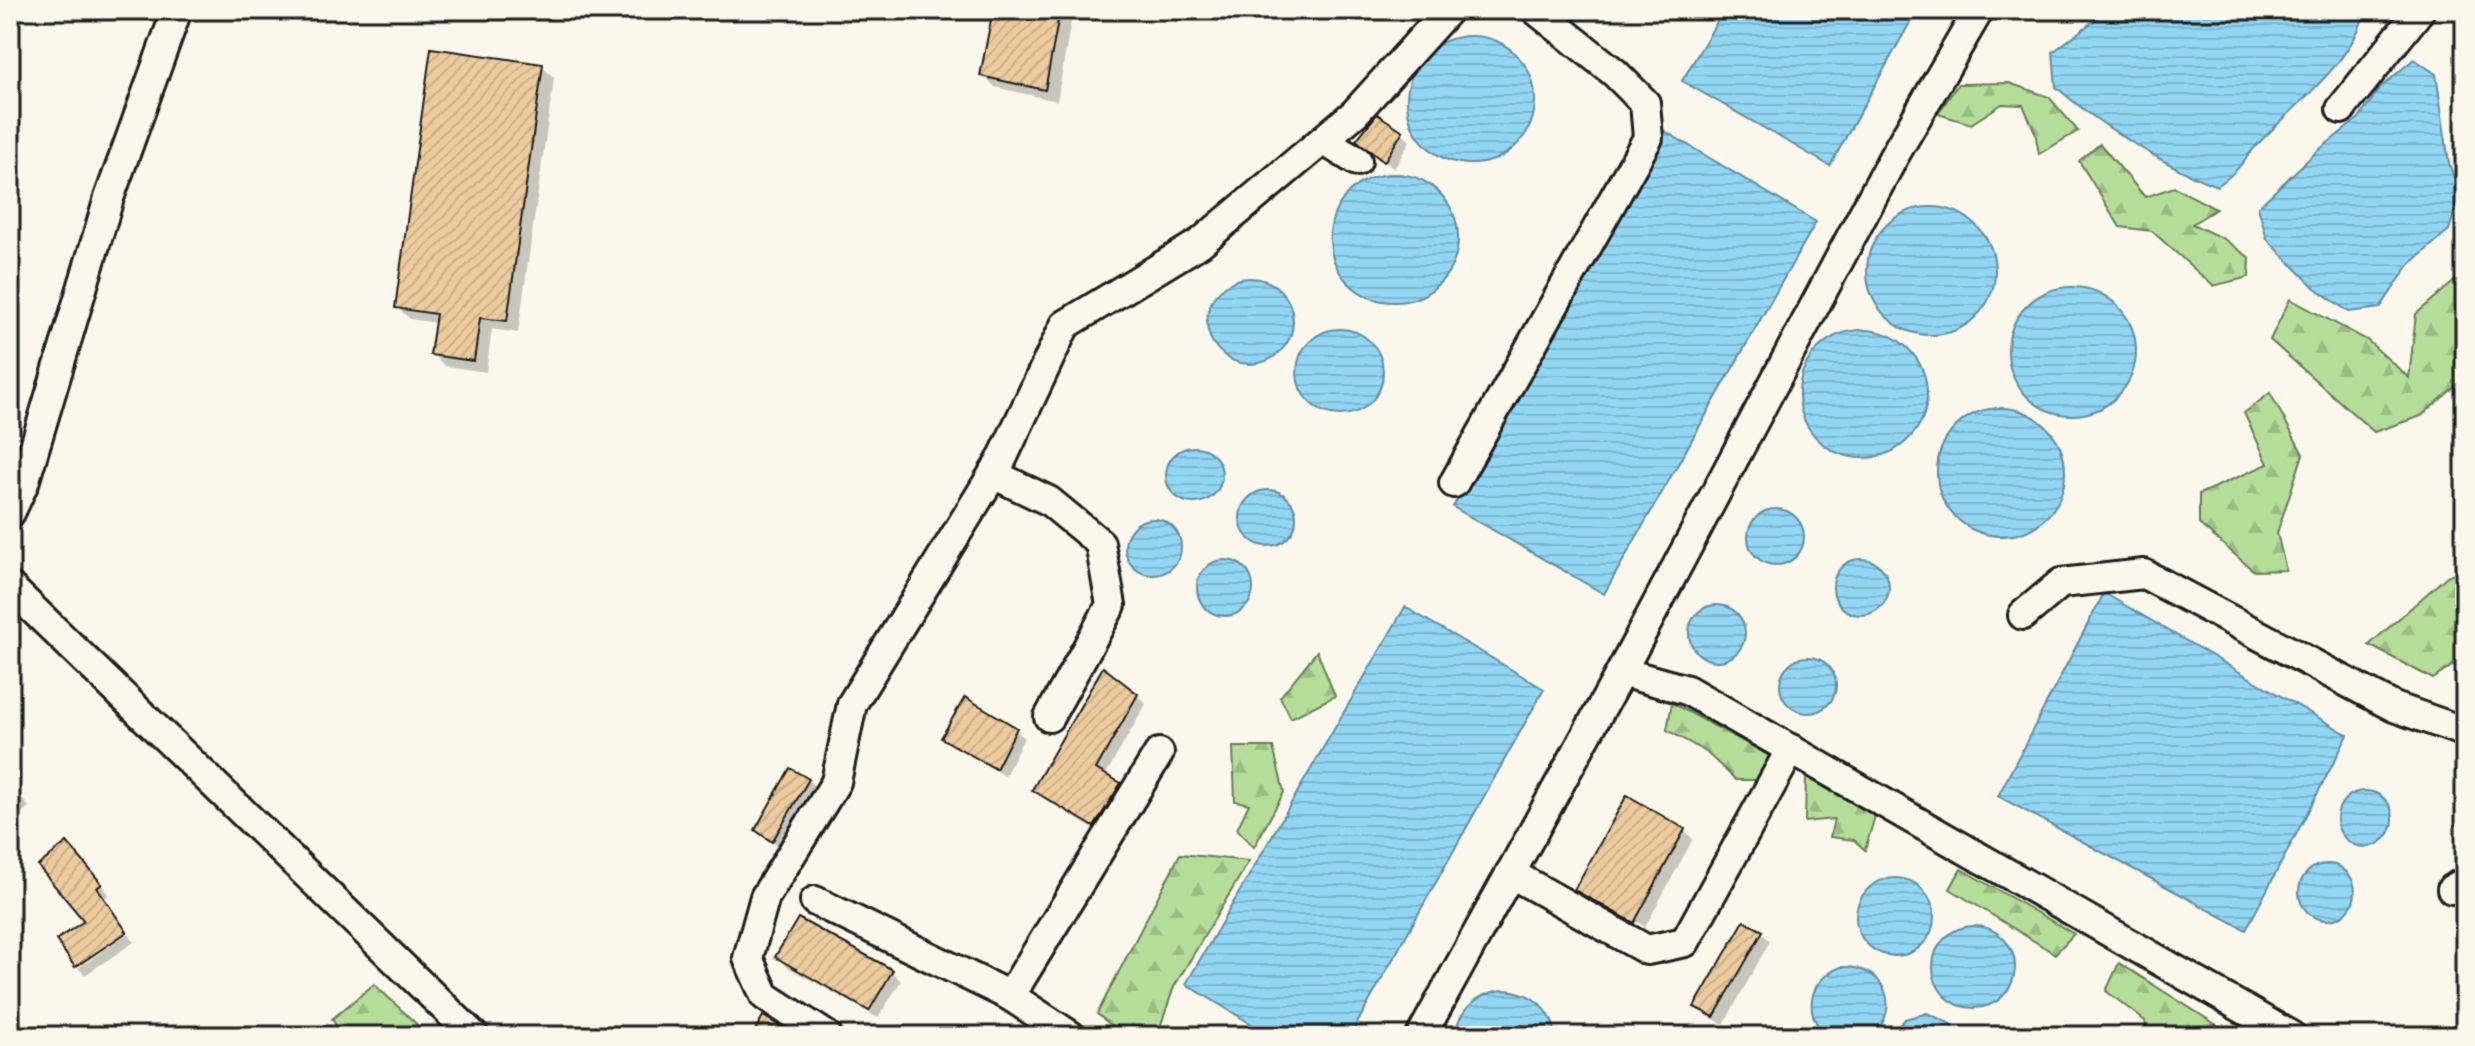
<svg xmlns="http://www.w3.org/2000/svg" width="2475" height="1046" font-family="Pangolin,sans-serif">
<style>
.forest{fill:url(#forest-firs);stroke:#687c5a;stroke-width:2}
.water{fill:url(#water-rules);stroke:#638c9e;stroke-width:2}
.shadow{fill:#0003}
.building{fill:url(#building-hatch);stroke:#1c1c1c;stroke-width:2}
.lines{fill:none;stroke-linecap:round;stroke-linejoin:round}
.minor-casing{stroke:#1c1c1c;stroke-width:34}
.minor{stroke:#fbf7ec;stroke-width:28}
</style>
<defs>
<pattern id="forest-firs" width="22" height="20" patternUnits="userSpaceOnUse" patternTransform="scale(2)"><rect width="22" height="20" fill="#b5dd99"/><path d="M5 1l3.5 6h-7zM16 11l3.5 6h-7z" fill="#9bbd83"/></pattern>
<pattern id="water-rules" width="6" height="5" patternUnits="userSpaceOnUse" patternTransform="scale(2)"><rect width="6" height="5" fill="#92d6f4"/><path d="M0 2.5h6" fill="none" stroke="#7db7d1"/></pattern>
<pattern id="building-hatch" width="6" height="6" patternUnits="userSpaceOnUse" patternTransform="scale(2)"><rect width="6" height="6" fill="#edcb9e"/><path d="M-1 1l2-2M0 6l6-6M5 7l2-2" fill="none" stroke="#cbae88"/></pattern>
</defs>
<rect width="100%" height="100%" fill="#fbf7ec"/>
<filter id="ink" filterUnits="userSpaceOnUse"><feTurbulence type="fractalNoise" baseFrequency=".0125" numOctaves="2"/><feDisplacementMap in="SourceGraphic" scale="16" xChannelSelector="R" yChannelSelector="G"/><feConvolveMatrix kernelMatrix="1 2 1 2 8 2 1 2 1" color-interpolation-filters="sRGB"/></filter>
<g filter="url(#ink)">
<g class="forest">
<path d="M2009,83l40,14 29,34 -39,23 -4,-22 -12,-27 -21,-1 -31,20 -33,-10 20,-30z"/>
<path d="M2100,144l45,53 29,-10 42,22 -24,15 32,15 26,19 -1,19 -36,9 -61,-55 -32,-4 -41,-66z"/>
<path d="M2465,272v106l-44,38 -47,16 -104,-92 20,-41 77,41 42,38 7,-64z"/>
<path d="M2270,393l33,61 -26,79 9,37 -32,1 -55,-47v-30l69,-30 -24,-51z"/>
<path d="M2465,568v89l-32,22 -64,-34 78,-69z"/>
<path d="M1317,651l18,45 -44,22 -11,-21z"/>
<path d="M1672,703l98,53 -10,24h-24l-30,-28 -39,-22z"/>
<path d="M1233,747h40l11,45 -30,55 -17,-18 12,-25 -14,-3z"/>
<path d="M1806,777l69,39 -10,34 -11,-10 -24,-3 4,-18 -29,3z"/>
<path d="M1180,854l69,7 -75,126 -17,49h-32l-28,-22z"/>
<path d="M1961,869l113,65 -19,20 -105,-65z"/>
<path d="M2119,963l112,71 -83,2 -3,-15 -39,-30z"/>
<path d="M374,984l55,52h-86l-11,-17z"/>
</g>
<g class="water">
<path d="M1724,10h193l-87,156 -148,-85z"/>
<path d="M2108,10h257c-10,51 -75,99 -109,136 -15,17 -18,26 -39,40 -51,-19 -120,-63 -161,-99l-3,-35z"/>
<circle cx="1471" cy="100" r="64"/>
<path d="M2414,59l22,15 13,89 11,32 -11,35 -40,35 -29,43 -31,4 -34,-24 -48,-49 -9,-32 57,-54 44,-35 21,-30z"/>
<path d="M1663,130l153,92 -212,372 -151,-87z"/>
<circle cx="1394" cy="238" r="64"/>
<circle cx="1931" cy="271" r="64"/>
<circle cx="1250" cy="321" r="43"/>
<circle cx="2072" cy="351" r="64"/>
<circle cx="1340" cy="372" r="43"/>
<circle cx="1863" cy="394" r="64"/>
<circle cx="2001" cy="472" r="64"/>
<circle cx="1194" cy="475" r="28"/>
<circle cx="1268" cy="518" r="28"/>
<circle cx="1776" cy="537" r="28"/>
<circle cx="1153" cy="547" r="28"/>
<circle cx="1861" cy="587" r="28"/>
<circle cx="1225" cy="588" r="28"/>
<path d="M2104,593l244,142 -102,195 -248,-134z"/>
<circle cx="1717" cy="633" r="28"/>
<path d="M1405,607l139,82 -194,347h-79l-85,-52z"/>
<circle cx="1808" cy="685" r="28"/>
<circle cx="2365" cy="819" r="28"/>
<circle cx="2327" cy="892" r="28"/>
<circle cx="1895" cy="917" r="39"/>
<circle cx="1974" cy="967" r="41"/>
<path d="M1841,967c42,-2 63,39 31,69h-46c-24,-25 -17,-56 15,-69z"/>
<path d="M1503,990c28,1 49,18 53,46h-102c5,-26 23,-43 49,-46z"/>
<path d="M1927,1013l22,10 8,13h-66l14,-17z"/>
</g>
<g class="shadow">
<path d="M995,10h78l-16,91 -62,-14 -12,-12z"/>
<path d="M542,66l12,12 -36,255 -26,-4 -6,43 -41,-6 -13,-12 5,-31 -27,-4 -13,-12z"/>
<path d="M1401,132l9,9 -16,28 -36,-29z"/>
<path d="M1137,695l9,9 -41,72 24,17 -26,42 -59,-36 -9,-9z"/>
<path d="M1015,729l9,9 -19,38 -52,-30 -9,-9z"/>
<path d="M808,780l9,9 -35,60 -25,-19z"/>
<path d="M10,783l19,24 -19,16z"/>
<path d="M1684,830l9,9 -50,92 1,-5 -60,-33v4l-7,-8z"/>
<path d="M76,853l33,41 -4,4 21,32 -51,35 12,-43z"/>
<path d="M1761,932l9,9 -46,83 -19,-9 -9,-9z"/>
<path d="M128,933l6,9 -49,33 -7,-7z"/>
<path d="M778,957l114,15 9,9 -23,37 -92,-52z"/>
<path d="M1000,1031l10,5h-13z"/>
</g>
<g class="building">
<path d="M993,10h67l-15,80 -65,-14z"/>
<path d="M431,48l112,16 -36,257 -27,-3 -6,43 -44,-6 6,-41 -41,-6z"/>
<path d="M1377,114l26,17 -19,31 -28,-22z"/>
<path d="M1103,667l35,27 -42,75 25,14 -27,44 -62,-37z"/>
<path d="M965,697l52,31 -21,41 -55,-31z"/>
<path d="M790,768l19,11 -37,63 -17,-12z"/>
<path d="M1627,795l58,34 -51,94 -60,-33z"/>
<path d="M67,842l35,42 -5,4 30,44 -52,35 -19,-27 28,-19 -46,-55z"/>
<path d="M798,918l95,52 -24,41 -94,-54z"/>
<path d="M1744,921l19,10 -49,86 -20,-10z"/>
<path d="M763,1016l12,7 21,13h-44z"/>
</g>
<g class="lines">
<g class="minor-casing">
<g id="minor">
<path d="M2341,109l79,-99"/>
<path d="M1323,140l34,21"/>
<path d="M993,474l56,27 51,42 11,62 -62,112"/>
<path d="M1454,483l194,-345 -3,-35 -30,-30 -79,-63"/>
<path d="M10,513l14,-30 85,-285 68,-188"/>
<path d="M10,587l464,449"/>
<path d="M2023,615l38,-32 83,-9 250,133 71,25"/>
<path d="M1621,672l273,-516 85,-146"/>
<path d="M1510,873l137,77 38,-8 106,-193"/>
<path d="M2452,889l13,-7"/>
<path d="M815,901l195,95 61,40"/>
<path d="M1010,996l149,-243"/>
<path d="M827,1036l-62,-40 -17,-38 17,-61 71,-115 16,-78 149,-243 64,-136 135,-82 155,-130 93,-103"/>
<path d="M1421,1036l200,-364 66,18 604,346"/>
</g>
</g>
<use href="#minor" class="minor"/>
</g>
</g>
<rect width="2475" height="1046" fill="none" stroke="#fbf7ec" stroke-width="40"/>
<rect x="20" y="20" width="2435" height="1006" fill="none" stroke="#1c1c1c" stroke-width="3" filter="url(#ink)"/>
</svg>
